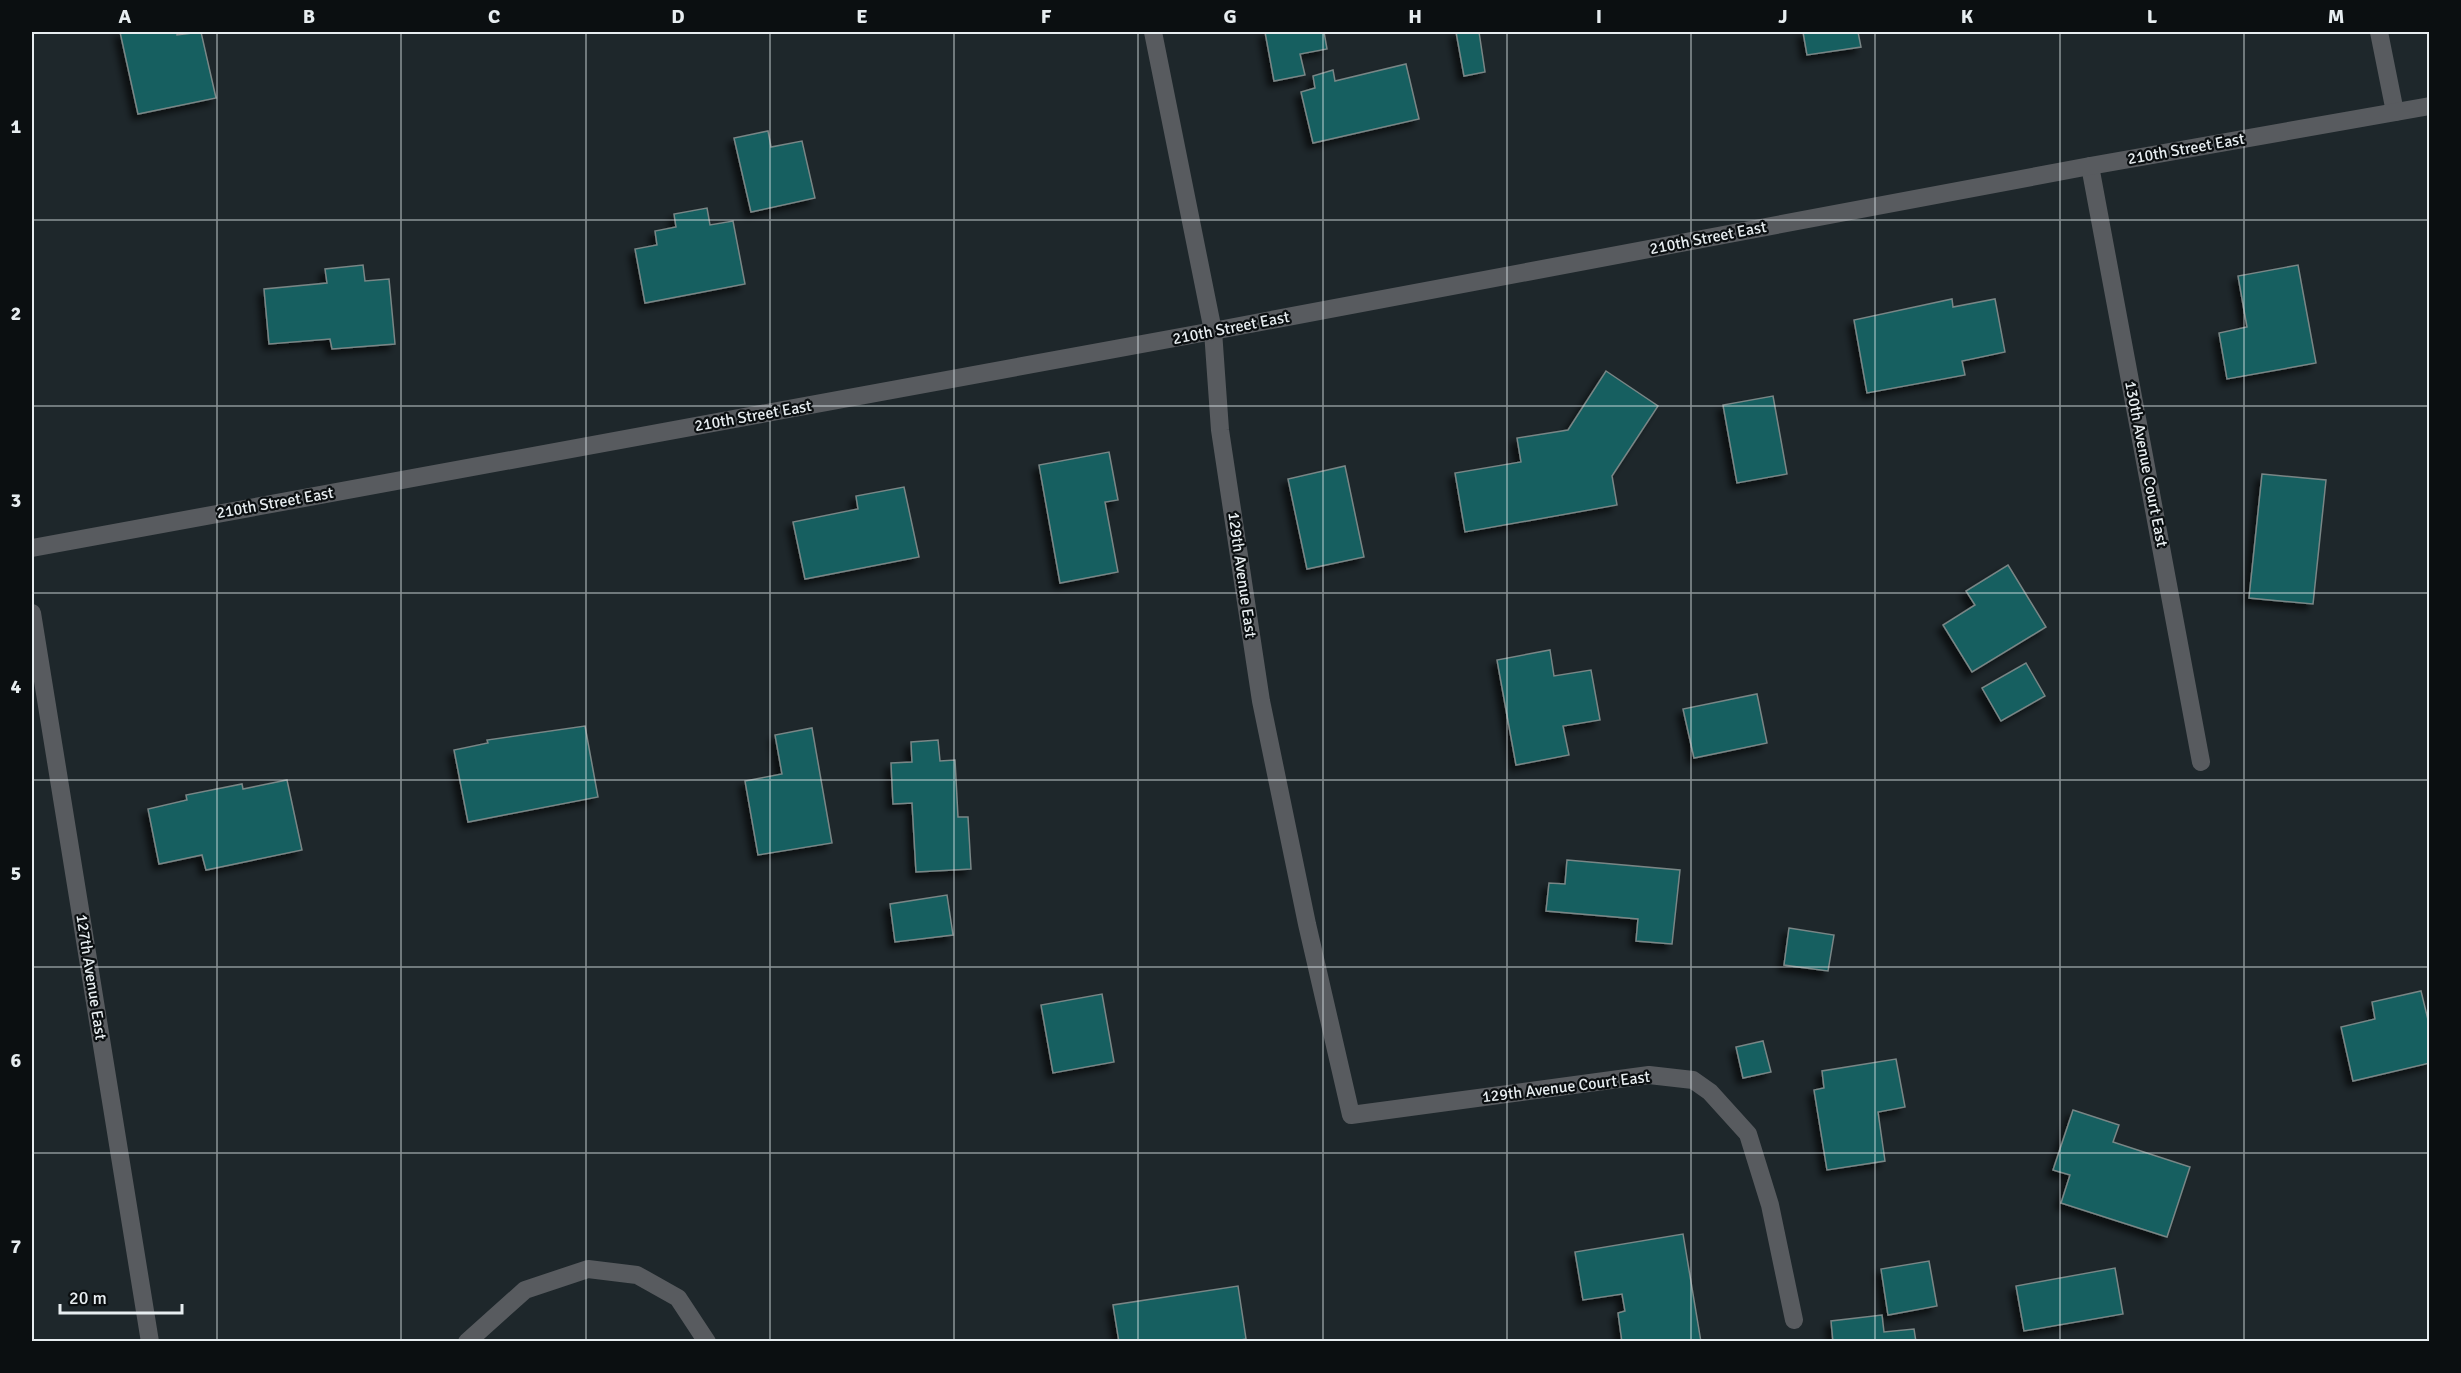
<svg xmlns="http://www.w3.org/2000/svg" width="2461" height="1373" font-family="Signika,sans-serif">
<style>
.building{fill:#125f60;stroke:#798686;stroke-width:1.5;filter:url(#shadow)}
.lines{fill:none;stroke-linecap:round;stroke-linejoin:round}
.minor{stroke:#585b5f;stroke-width:18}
.grid{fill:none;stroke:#e7edf0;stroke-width:1.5;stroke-opacity:0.55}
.labels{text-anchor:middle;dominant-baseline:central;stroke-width:4.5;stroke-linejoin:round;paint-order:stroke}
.street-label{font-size:16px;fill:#e7edf0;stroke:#0b0f11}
.neatline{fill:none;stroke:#e7edf0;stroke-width:2}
.grid-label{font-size:20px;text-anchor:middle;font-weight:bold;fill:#e7edf0}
</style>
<defs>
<filter id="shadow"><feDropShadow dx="-5.5" dy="5.5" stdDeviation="3" flood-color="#0009"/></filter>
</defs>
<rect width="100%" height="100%" fill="#1e272b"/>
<g class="building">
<path d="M120,32h57v3l24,-3 15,66 -78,16z"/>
<path d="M1265,32h59l3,17 -27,5 5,21 -31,6z"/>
<path d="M1456,32h23l6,40 -21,4z"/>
<path d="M1803,32h55l3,15 -54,8z"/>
<path d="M1406,64l13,55 -106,24 -12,-51 14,-4 -2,-12 20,-6 2,11z"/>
<path d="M768,131l3,16 31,-6 13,57 -64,14 -17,-74z"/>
<path d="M707,208l3,17 23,-4 12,63 -100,19 -10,-54 22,-4 -2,-14 21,-4 -2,-13z"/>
<path d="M363,265l2,16 24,-2 6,65 -63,5 -2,-10 -61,5 -5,-55 63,-6 -2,-14z"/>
<path d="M2298,265l18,98 -89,16 -8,-46 28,-6 -9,-51z"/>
<path d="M1952,299l1,8 42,-8 10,53 -43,9 3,14 -98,18 -13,-73z"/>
<path d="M1606,371l52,35 -46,70 5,29 -152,27 -10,-59 66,-11 -4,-24 51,-8z"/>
<path d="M1773,396l14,78 -50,9 -14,-78z"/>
<path d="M1109,452l9,48 -13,2 13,70 -58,11 -21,-118z"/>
<path d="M1345,466l19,91 -57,12 -19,-90z"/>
<path d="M2262,474l64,6 -13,124 -64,-6z"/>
<path d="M904,487l15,70 -114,22 -12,-57 65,-13 -2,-13z"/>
<path d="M2008,565l38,62 -74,45 -29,-47 32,-20 -9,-14z"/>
<path d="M1550,650l4,26 37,-6 9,50 -37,6 6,29 -53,10 -19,-105z"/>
<path d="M2026,663l19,33 -44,25 -19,-33z"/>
<path d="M1757,694l10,49 -73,15 -11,-49z"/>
<path d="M585,726l13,71 -130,25 -14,-72 34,-7 -1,-3z"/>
<path d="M812,728l20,115 -74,12 -13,-74 37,-7 -7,-39z"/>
<path d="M938,740l2,21 15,-1 3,57h10l3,52 -55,3 -4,-69 -19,1 -2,-41 21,-1 -1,-20z"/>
<path d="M287,780l15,70 -96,20 -4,-15 -43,9 -11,-55 39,-9 -1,-5 56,-11 1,5z"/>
<path d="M1567,860l113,10 -8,74 -36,-3 2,-22 -92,-8 3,-28 16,1z"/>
<path d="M947,895l6,40 -58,7 -5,-38z"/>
<path d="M1789,928l45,7 -6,36 -44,-6z"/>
<path d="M2421,991l9,37v35l-77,18 -12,-54 34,-8 -3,-17z"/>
<path d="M1102,994l12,68 -61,11 -12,-68z"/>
<path d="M1763,1041l8,31 -28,6 -7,-31z"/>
<path d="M1896,1059l9,48 -27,5 7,49 -58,9 -13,-80 10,-2 -2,-17z"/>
<path d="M2073,1110l46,15 -6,17 77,25 -23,70 -106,-34 9,-28 -17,-5z"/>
<path d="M1683,1234l18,108h-79l-4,-29 7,-2 -3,-17 -39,6 -8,-48z"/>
<path d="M1929,1261l8,45 -49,9 -7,-46z"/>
<path d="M2115,1268l8,46 -99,17 -8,-45z"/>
<path d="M1238,1286l8,53 -16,3h-111l-6,-37z"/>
<path d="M1882,1315l2,17 30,-3 2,13h-83l-2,-21z"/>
</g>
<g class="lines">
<g class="minor">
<path d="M1153,32l60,299 7,99 41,271 46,223 44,191 298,-40 44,5 17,12 38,42 22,71 24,115"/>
<path d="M2379,32l16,80"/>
<path d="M2090,166l111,596"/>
<path d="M32,548l1181,-217 877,-165 340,-60"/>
<path d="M32,613l118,729"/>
<path d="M467,1342l58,-52 63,-21 49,6 41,23 29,44"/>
</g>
</g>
<path class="grid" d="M217,32v1310M401,32v1310M586,32v1310M770,32v1310M954,32v1310M1138,32v1310M1323,32v1310M1507,32v1310M1691,32v1310M1875,32v1310M2060,32v1310M2244,32v1310M32,220h2398M32,406h2398M32,593h2398M32,780h2398M32,967h2398M32,1153h2398"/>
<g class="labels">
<g class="street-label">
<text transform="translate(2186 149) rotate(-10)">210th Street East</text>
<text transform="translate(1708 238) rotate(-11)">210th Street East</text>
<text transform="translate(1231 328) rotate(-11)">210th Street East</text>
<text transform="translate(753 416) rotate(-10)">210th Street East</text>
<text transform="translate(2146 464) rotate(79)">130th Avenue Court East</text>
<text transform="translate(275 503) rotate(-10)">210th Street East</text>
<text transform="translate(1242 575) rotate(82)">129th Avenue East</text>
<text transform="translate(91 977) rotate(81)">127th Avenue East</text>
<text transform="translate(1566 1087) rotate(-7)">129th Avenue Court East</text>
</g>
</g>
<rect width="2461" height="1373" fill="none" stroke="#0b0f11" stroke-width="66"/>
<path d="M60 1304v9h122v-9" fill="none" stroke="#e7edf0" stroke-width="3"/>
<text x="69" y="1304" font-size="18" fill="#e7edf0" stroke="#0b0f11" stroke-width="4.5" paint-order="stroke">20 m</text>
<rect x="33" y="33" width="2395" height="1307" class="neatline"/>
<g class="grid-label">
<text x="125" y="23">A</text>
<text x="309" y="23">B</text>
<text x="494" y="23">C</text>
<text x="678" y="23">D</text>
<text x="862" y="23">E</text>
<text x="1046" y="23">F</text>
<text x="1230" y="23">G</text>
<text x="1415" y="23">H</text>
<text x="1599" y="23">I</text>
<text x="1783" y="23">J</text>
<text x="1967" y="23">K</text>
<text x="2152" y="23">L</text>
<text x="2336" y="23">M</text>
<text x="16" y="133">1</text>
<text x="16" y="320">2</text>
<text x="16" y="507">3</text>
<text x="16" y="693">4</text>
<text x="16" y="880">5</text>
<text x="16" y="1067">6</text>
<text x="16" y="1253">7</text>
</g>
</svg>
